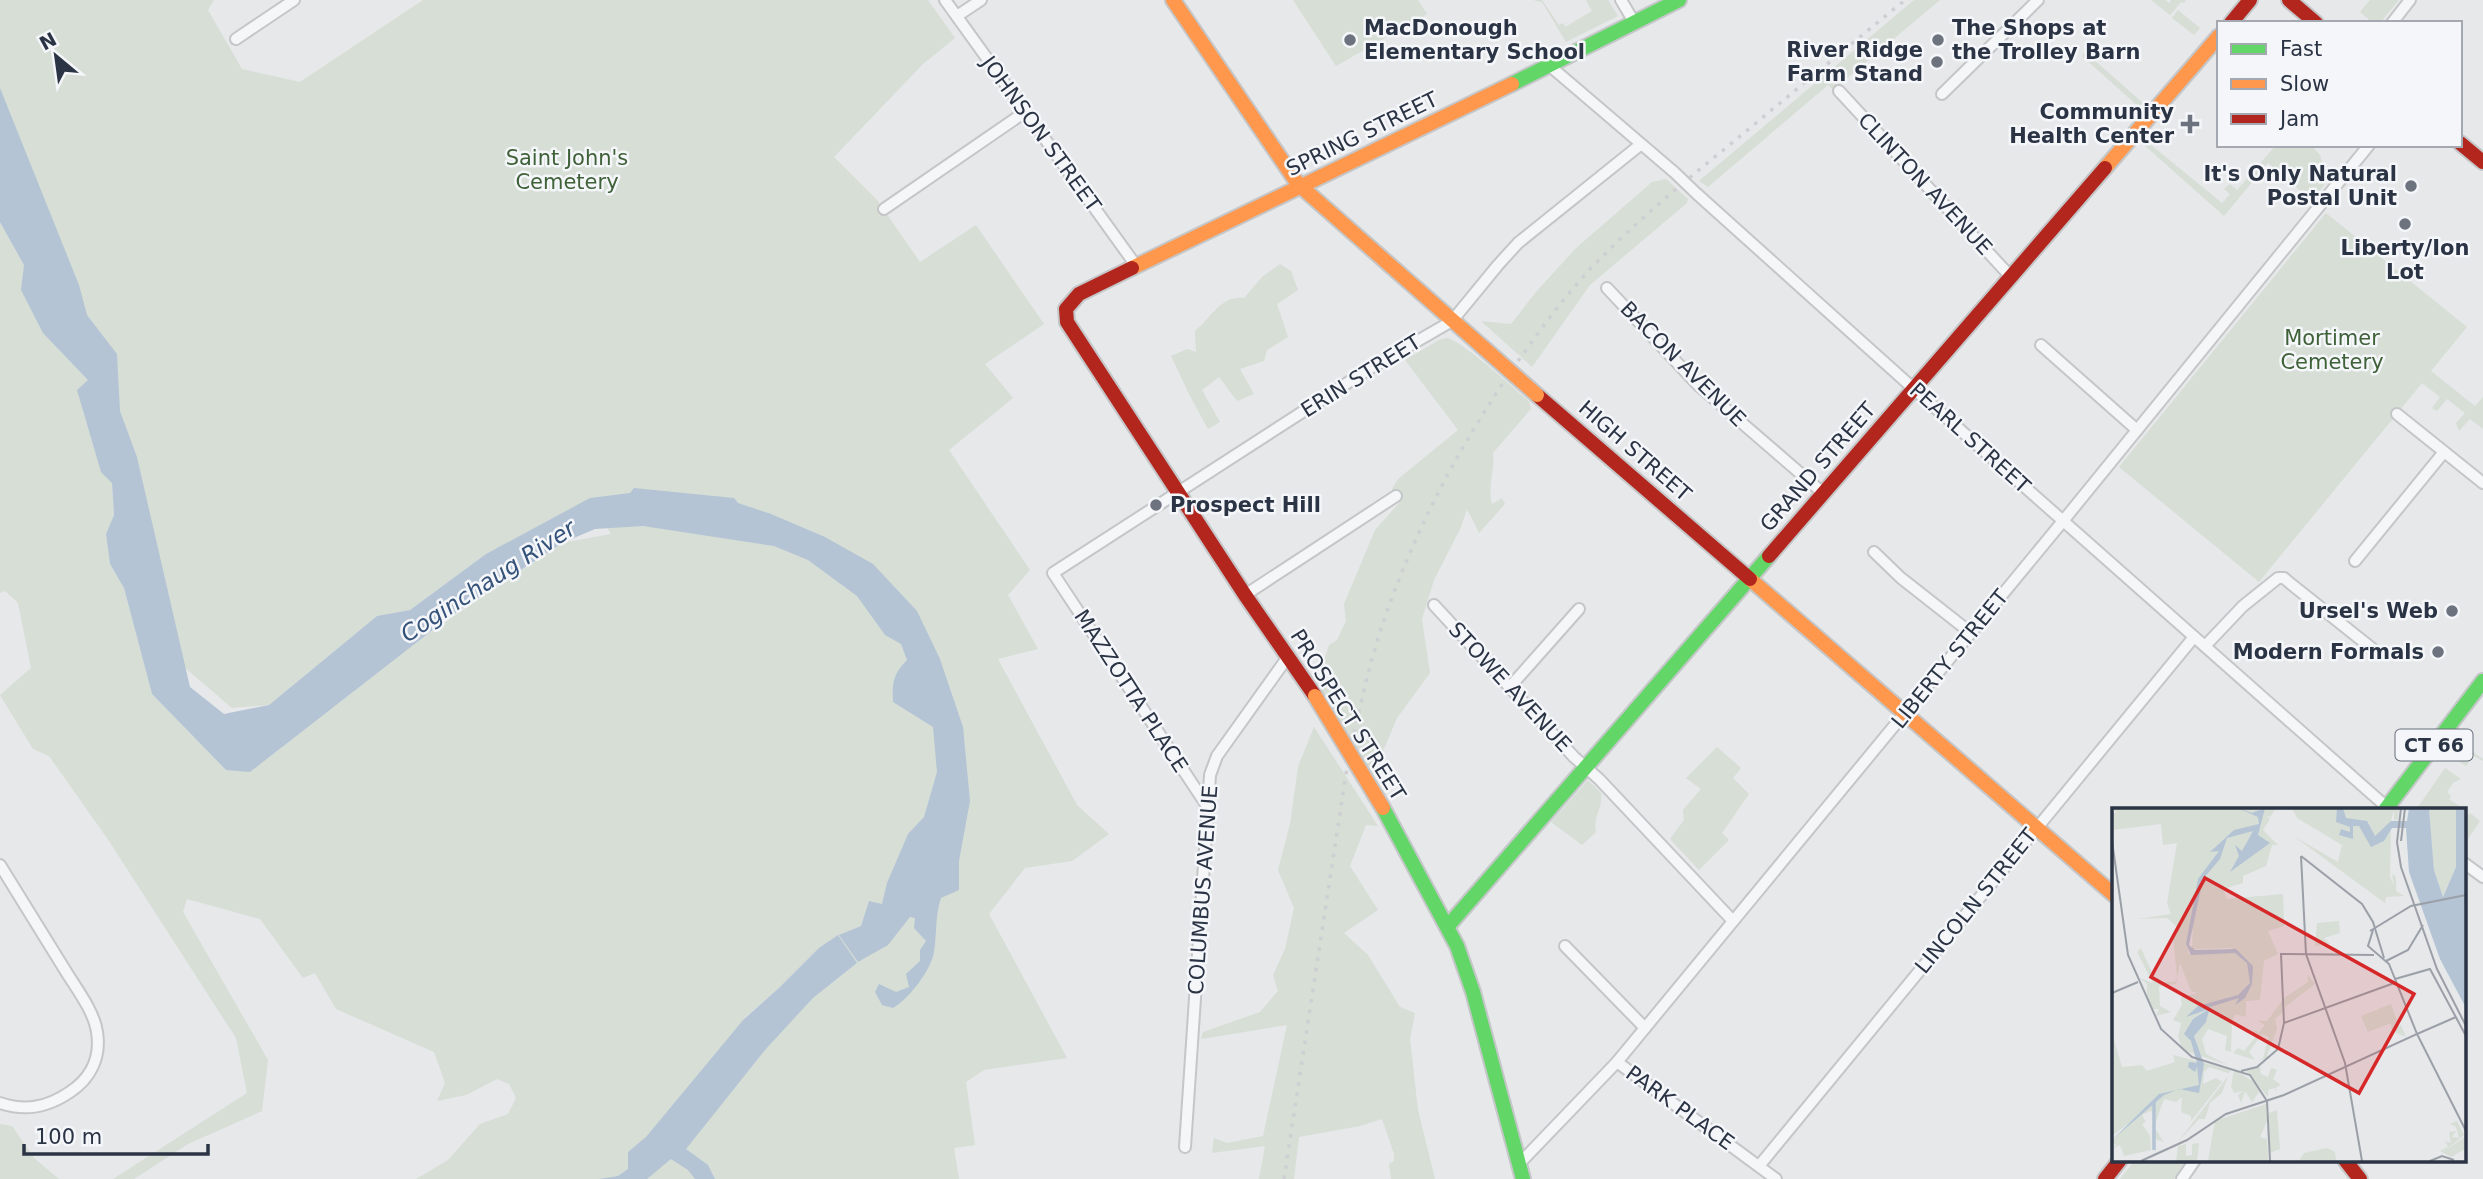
<svg xmlns="http://www.w3.org/2000/svg" width="2483" height="1179" font-family="'DejaVu Sans',sans-serif">
<style>
.green{fill:#d6ded6;fill-rule:evenodd}
.water{fill:#b4c4d5}
.lines{fill:none;stroke-linecap:round;stroke-linejoin:round}
.street-casing{stroke:#c4c6c8;stroke-width:14}
.fast-casing{stroke:#c4c6c8;stroke-width:18}
.slow-casing{stroke:#c4c6c8;stroke-width:18}
.jam-casing{stroke:#c4c6c8;stroke-width:18}
.street{stroke:#f5f6f7;stroke-width:10}
.fast{stroke:#63d668;stroke-width:14}
.slow{stroke:#ff974d;stroke-width:14}
.jam{stroke:#b3261e;stroke-width:14}
.rail{stroke:#cecfd2;stroke-width:3.5;stroke-dasharray:3.5 7;stroke-linecap:butt}
.street-bridge-casing{stroke:#c4c6c8;stroke-width:14;stroke-linecap:butt}
.slow-bridge-casing{stroke:#c4c6c8;stroke-width:18;stroke-linecap:butt}
.street-bridge{stroke:#f5f6f7;stroke-width:10}
.slow-bridge{stroke:#ff974d;stroke-width:14}
.poi-dot{fill:#6c737f;stroke:#f4f6f9;stroke-width:2.5}
.labels{text-anchor:middle;dominant-baseline:central;stroke-width:5;stroke-linejoin:round;paint-order:stroke}
.shield{fill:#f4f6f9;stroke:#676e7b;stroke-width:2}
.shield-label{font-size:19px;font-weight:bold;fill:#2b3445}
.poi-label{font-size:21px;font-weight:bold;fill:#2b3445;stroke:#f4f6f9;text-anchor:end}
.street-label{font-size:21px;fill:#2b3445;stroke:#f4f6f9}
.park-label{font-size:21px;fill:#3f6138;stroke:#f4f6f9}
.water-label{font-size:23px;font-style:italic;fill:#34527a;stroke:#f4f6f9}
.inset-river{fill:none;stroke:#b4c4d5;stroke-width:3.5}
.inset-road{fill:none;stroke:#9ba0a8;stroke-width:2}
.view{fill:#d62828;fill-opacity:0.15;stroke:#d62828;stroke-width:3.5}
.inset-edge{fill:none;stroke:#2b3445;stroke-width:3.5}
</style>
<rect width="100%" height="100%" fill="#e6e8ea"/>
<g class="green">
<path d="M0,0h214l-6,10 34,59 58,13 123,-82h505l27,38 -32,26 -89,93 43,43 43,62 56,-37 68,99 -59,40 28,34 -64,52 81,120 -22,25 30,54 -40,10 79,146 32,29 -37,27 -47,7 -36,46 78,144 -83,12 -18,12 9,63 -21,3 5,31h-543l32,-19 32,-36 28,-10 8,-16 -7,-14 -12,-5 -31,16 -29,6 8,-18 -11,-31 -98,-43 -21,-36 -12,5 -43,-59 -73,-20 -4,13 85,148 -6,51 -74,33 -54,35h-21l134,-86 -11,-55 -127,-197 -60,-85 -16,-7 -33,-54 31,-27 -13,-65 -13,-12 -5,2zM112,483l52,91 20,93 48,41 37,-3 108,-89 33,-6 76,-56 105,-55 20,35 -49,9 -336,227 -74,-76 -28,-106 -14,-24 -4,-30 8,-19zM857,963l-44,35 -69,20 36,-31z"/>
<path d="M1293,0h125l9,14 -91,52z"/>
<path d="M1533,0h9l17,25 4,-2 2,4 27,-16 -6,-11h22l10,16 -52,26 -24,-40z"/>
<path d="M1914,0h26l-107,90 -5,-5 -120,102 -9,-6z"/>
<path d="M2151,0h14l4,3 2,-3h15l-2,3 -3,-1 -11,13z"/>
<path d="M2370,0h29l-19,23h-7l-13,-11z"/>
<path d="M2178,10l22,18 -6,7 -22,-17z"/>
<path d="M2085,52l58,51 -4,4 -57,-51z"/>
<path d="M2145,140l77,63 8,-9 -6,-5 6,-5 7,6 39,-45h35l9,10 3,10 10,8 -21,28 -44,-38 -44,53 -80,-71 -2,-2z"/>
<path d="M1666,179l22,20 -1,4 -97,82 -58,82 -51,-46 30,3 25,-32 39,-43 77,-67z"/>
<path d="M2326,213l141,114 -36,44 44,35 8,-9v32l-13,-10 -11,12 -3,-8 9,-10 -18,-14 -10,12 -5,-3 8,-11 -18,-14 -163,199 -140,-115z"/>
<path d="M1280,264l11,7 7,19 -21,14 11,33 -21,13 -3,11 -24,8 14,25 -17,7 -18,-24 -17,13 18,32 -12,7 -18,-33 -19,-40 16,-7 9,3 -1,-21c16,-13 26,-36 49,-33l18,-21z"/>
<path d="M1447,338c17,4 65,49 82,63l2,8 -38,44c2,18 -6,34 -1,51l10,-6 3,6 -26,29 -12,-24 -6,18 -27,53 -12,39 8,54 -33,45 -24,57 -52,-85v-21l8,-24 8,-5 9,-19 -2,-17 31,-74 24,-27 -7,-14 6,-10 60,-49 -53,-70 34,-20z"/>
<path d="M1314,727l64,99 -12,-1 -16,41 28,44 -34,23 24,22 32,52 15,6 -5,26 8,71 17,69h-44l-2,-15 5,-3v-7l-12,-35 -22,7 -61,11 -5,42h-35l6,-33 -53,7 2,-15 13,5 36,-7 24,-111 -86,14 2,-7 57,-20 18,-21 -5,-16 12,-26 9,-41 -16,-38 12,-46 8,-57z"/>
<path d="M2463,745l20,14v2l-9,-5 -8,10 -13,-8z"/>
<path d="M1717,747l24,21 -8,10 16,16 -27,39 7,7 -30,30 -29,-31 14,-19 -1,-10 18,-21 -15,-11z"/>
<path d="M2445,768l16,11 -8,4 -6,9 4,4 -2,3 12,8 -1,3h-44z"/>
<path d="M1588,780l13,13c2,18 -8,20 -5,39l-14,13 -31,-23z"/>
<path d="M2464,812l4,3 2,-2 10,8 -16,24z"/>
<path d="M0,1124l12,2 22,32 25,21h-59z"/>
<path d="M2135,1160h51l-12,19h-54z"/>
</g>
<g class="water">
<path d="M0,88l79,197 8,30 30,39 3,57 17,46 53,230 34,27 45,-9 108,-89 33,-6 76,-56 104,-56 40,-5 4,-5 100,10 4,5 33,11 54,23 48,27 44,47 23,48 23,68 7,74 -11,60v29l-18,8c-6,18 -4,35 -7,54 -3,18 -25,47 -41,56l-11,-3 -7,-13 4,-8 17,8 13,-5 -3,-13 14,-13v-11l6,-9 -12,-13 1,-10 -5,-1 -22,28 -30,17 -19,-27 22,-9 8,-25 13,3 5,-21 21,-49 16,-17 13,-45 -4,-45 -40,-25c-1,-19 0,-28 14,-42l-6,-16 -16,-9 -28,-39 -49,-36 -34,-14 -131,-20 -48,3 -33,14 -114,75 -198,154 -24,-2 -74,-76 -28,-106 -14,-24 -4,-30 8,-19 -2,-32 -11,-11 -24,-82 11,-10 -45,-47 -22,-43 3,-25 -24,-43z"/>
<path d="M838,935l19,28 -44,35 -48,52 -79,99 22,16 7,14h-20l-7,-9 -17,-11 -24,20h-48l19,-3 10,-7v-17l18,-15 98,-118 36,-32 39,-39z"/>
</g>
<g class="lines">
<g class="street-casing">
<g id="street">
<path d="M945,0l192,267"/>
<path d="M1621,0l13,22"/>
<path d="M957,16l24,-16"/>
<path d="M2392,23l18,-23"/>
<path d="M236,39l58,-39"/>
<path d="M1550,66l124,106"/>
<path d="M1839,91l172,186"/>
<path d="M1942,94l96,-94"/>
<path d="M1697,194l217,195 476,421"/>
<path d="M884,209l141,-97"/>
<path d="M1607,288l91,97 125,108"/>
<path d="M2041,345l96,85"/>
<path d="M2397,414l86,69"/>
<path d="M1874,552l27,26 70,55"/>
<path d="M2355,561l89,-109"/>
<path d="M1245,595l151,-99"/>
<path d="M1434,605l140,152 25,22 134,142"/>
<path d="M2205,646l38,-40 35,-28h6l7,6 83,66"/>
<path d="M1509,688l70,-79"/>
<path d="M1209,809l-156,-236 316,-204 83,-48 46,-56 20,-22 122,-98"/>
<path d="M2464,863l19,14"/>
<path d="M0,865c22,35 43,70 65,105 11,18 29,41 32,62 4,25 -6,46 -27,60 -22,15 -44,20 -70,11"/>
<path d="M1565,946l80,82"/>
<path d="M1617,1062l159,117"/>
<path d="M1185,1147l25,-372 7,-19 70,-98"/>
<path d="M1520,1163l97,-101 446,-541 306,-376"/>
<path d="M1759,1166l435,-529"/>
<path d="M2182,1179l13,-19"/>
</g>
</g>
<g class="fast-casing">
<g id="fast">
<path d="M1512,84l167,-84"/>
<path d="M1383,808l74,138 16,46 50,187"/>
<path d="M2385,810l98,-129"/>
<path d="M1448,926l321,-370"/>
</g>
</g>
<g class="slow-casing">
<g id="slow">
<path d="M1173,0l125,184 187,165"/>
<path d="M2105,168l114,-132"/>
<path d="M1132,268l380,-184"/>
<path d="M1750,579l364,316"/>
</g>
</g>
<g class="jam-casing">
<g id="jam">
<path d="M2289,0l27,23"/>
<path d="M2231,23l19,-23"/>
<path d="M2460,143l23,19"/>
<path d="M1132,268l-53,26 -13,15 1,13 178,273 70,101"/>
<path d="M1537,395l213,184"/>
<path d="M1769,556l336,-388"/>
<path d="M2345,1160l15,19"/>
<path d="M2105,1179l15,-19"/>
</g>
</g>
<use href="#street" class="street"/>
<use href="#fast" class="fast"/>
<use href="#slow" class="slow"/>
<use href="#jam" class="jam"/>
<path class="rail" d="M1284,1179l62,-405c10,-50 20,-100 36,-148 33,-99 83,-191 144,-276 22,-31 46,-63 73,-90 43,-44 91,-83 139,-122 55,-46 111,-92 167,-138"/>
<g class="street-bridge-casing">
<path id="street-bridge" d="M1674,172l23,22"/>
</g>
<g class="slow-bridge-casing">
<g id="slow-bridge">
<path d="M1485,349l52,46"/>
<path d="M1315,696l68,112"/>
</g>
</g>
<use href="#street-bridge" class="street-bridge"/>
<use href="#slow-bridge" class="slow-bridge"/>
</g>
<g class="poi-dot">
<circle cx="1350" cy="40" r="7"/>
<circle cx="1938" cy="40" r="7"/>
<circle cx="1937" cy="62" r="7"/>
<path d="M2186.5 113.5h7v7h7v7h-7v7h-7v-7h-7v-7h7z"/>
<circle cx="2411" cy="186" r="7"/>
<circle cx="2405" cy="224" r="7"/>
<circle cx="1156" cy="505" r="7"/>
<circle cx="2452" cy="611" r="7"/>
<circle cx="2438" cy="652" r="7"/>
</g>
<g class="labels">
<rect class="shield" x="2395.5" y="729.5" width="77" height="31" rx="5"/>
<g class="shield-label">
<text x="2434" y="745">CT 66</text>
</g>
<g class="poi-label">
<text x="1364" y="28" text-anchor="start">MacDonough<tspan x="1364" dy="24">Elementary School</tspan></text>
<text x="1952" y="28" text-anchor="start">The Shops at<tspan x="1952" dy="24">the Trolley Barn</tspan></text>
<text x="1923" y="50">River Ridge<tspan x="1923" dy="24">Farm Stand</tspan></text>
<text x="2174" y="112">Community<tspan x="2174" dy="24">Health Center</tspan></text>
<text x="2397" y="174">It's Only Natural<tspan x="2397" dy="24">Postal Unit</tspan></text>
<text x="2405" y="248" text-anchor="middle">Liberty/Ion<tspan x="2405" dy="24">Lot</tspan></text>
<text x="1170" y="505" text-anchor="start">Prospect Hill</text>
<text x="2438" y="611">Ursel's Web</text>
<text x="2424" y="652">Modern Formals</text>
</g>
<g class="street-label">
<text transform="translate(1041 134) rotate(54)">JOHNSON STREET</text>
<text transform="translate(1362 134) rotate(-26)">SPRING STREET</text>
<text transform="translate(1925 184) rotate(47)">CLINTON AVENUE</text>
<text transform="translate(1683 364) rotate(45)">BACON AVENUE</text>
<text transform="translate(1361 376) rotate(-32)">ERIN STREET</text>
<text transform="translate(1970 438) rotate(42)">PEARL STREET</text>
<text transform="translate(1635 451) rotate(41)">HIGH STREET</text>
<text transform="translate(1818 467) rotate(-49)">GRAND STREET</text>
<text transform="translate(1950 659) rotate(-51)">LIBERTY STREET</text>
<text transform="translate(1510 687) rotate(47)">STOWE AVENUE</text>
<text transform="translate(1131 691) rotate(57)">MAZZOTTA PLACE</text>
<text transform="translate(1348 715) rotate(58)">PROSPECT STREET</text>
<text transform="translate(1203 890) rotate(-86)">COLUMBUS AVENUE</text>
<text transform="translate(1976 901) rotate(-51)">LINCOLN STREET</text>
<text transform="translate(1680 1108) rotate(36)">PARK PLACE</text>
</g>
<g class="park-label">
<text x="567" y="158">Saint John's<tspan x="567" dy="24">Cemetery</tspan></text>
<text x="2332" y="338">Mortimer<tspan x="2332" dy="24">Cemetery</tspan></text>
</g>
<g class="water-label">
<text transform="translate(488 581) rotate(-33)">Coginchaug River</text>
</g>
</g>
<g transform="translate(2112 808)">
<rect width="354" height="354" fill="#e6e8ea"/>
<path d="M0,0h164l-6,9 -4,-2 4,4 -7,11 15,15h-6l-6,21 -23,10v7l-20,6 4,10 56,-5 1,32 -16,5 10,23 -14,7 -4,39 -14,1v16l-10,-3 -4,6 -1,32 -6,-2 2,-14 -19,-7 -6,10 4,15 22,11 -45,-15 -5,-13 3,-14 -8,-3 9,-15 -1,-8 17,-4 -7,-2 -11,-28 -4,21 -17,2 1,20 11,6 -15,4 3,-7h-6l-6,-12v-13l-7,-6 13,5 -16,-31 4,-4 15,34h19l2,-5 -4,-40 5,-9 -11,-10 -29,1 33,-5 -4,-11 10,-60 -14,2 -2,-21 -49,6v-17h5zM81,113l-1,28 39,-1 1,3 -43,3 -3,-10zM180,0h107l-1,11 -4,2v-11l-3,11 -1,56 4,9 -2,-12 4,3v14l8,5 -18,1 -1,6 -90,-66 43,25 4,-17 -45,-27zM317,0h27v59l-13,30 -9,-27zM227,113l1,12 -16,5 6,6 -15,2 2,-23zM195,166l8,10 -30,23 -1,-9 24,-16zM170,193l1,11 -8,7 2,10 -10,26 3,2 -13,4 6,-3 6,-21 -7,-3 -13,18 6,8 -22,-7 5,-5 6,3 14,-17 -4,-2v-2l5,2 6,-7 -7,-4h9zM279,196l6,17 -3,6 7,-2 5,12 -14,-6 -1,-8 -23,9 -7,-16zM0,225l10,34 20,-2 5,6 28,-9 -2,-7 59,15 -4,3 -19,-6 -5,5 -1,12 13,-6 6,4 -31,39v-5l-10,-4 1,-15 -6,5 -12,-3 -10,28 10,15 -10,-3 2,13 -4,-8 1,-32 -3,-1 -8,4 4,7 -4,2 8,12 1,14 -27,6 -4,-11 -8,4 5,-5 -5,1v-5l29,-26 -29,22zM148,258l1,8 7,3 3,-9 6,2 -4,9 8,6 -6,3 3,7 -4,-7 -6,2v7l-22,-26zM122,262l20,12 10,17 -5,-7 -7,10 -7,-11 -4,12 -3,-8 5,-4 -9,2 -3,-6zM116,268l-6,17 -12,10 -5,16h-6l-21,23zM154,296l1,17 -7,16 7,2 1,22h-60l7,-40zM165,302l3,39 -10,4 -1,-40zM345,313l7,14 -19,16 20,-14v12l-14,8 -11,-6 8,-4 -3,-6 6,2 -2,-11 7,-1 -4,6 7,1 -3,-11 -6,-3zM87,335l-2,18h-21l2,-15 8,-2v12l6,-1v-11zM215,340l8,4 1,9h-37l5,-8z" fill="#d6ded6" fill-rule="evenodd"/>
<path d="M126,0l14,5 13,-5 -7,27 12,8 -40,29 9,-16 -4,-11 7,6 11,-20 -26,7 -7,21 -17,20 -14,66 6,5 41,-1 17,17 -1,18 -7,14 -10,7 4,-7 -29,9 -4,15 -12,14 10,28 -5,29 -20,-4 -15,6 -52,45 47,-46 40,-9 -2,-18 -2,5 -7,-5 1,-5 8,1 -6,-22 -7,-7 9,-15 16,-10 -23,8 12,-11 40,-11 12,-12 -3,-20 -12,-10 -44,2 -5,-11 12,-65 21,-28 -9,1 24,-22 25,-6 -1,-7zM225,0h6l3,10 21,3 8,15 16,-15h16l2,-13h20l5,62 9,27 13,-30v-59h9v198l-25,-47 -31,-87 -3,-44h-14l-8,13 -13,6 -12,-21h-6v13l-14,-4 2,-6 9,3v-5l-14,-5z" fill="#b4c4d5"/>
<path class="inset-river" d="M42,294v48"/>
<path class="inset-road" d="M289,0l-4,34 4,25 36,102 29,57M0,33l16,114 33,74 31,28 58,18 17,26M289,33l4,-33M189,48l5,98 39,109 17,98M189,48l61,48 11,18 11,36M258,123l41,-25 55,-11M274,153l22,-11 15,-25M283,171l35,-10 36,67M0,185l26,-11M344,209l-39,17 49,97M172,215l113,-41M129,263l16,-4 21,-18 6,-26 -3,-69 93,1M155,293l3,60M29,353l46,-21 39,-26 58,-19 133,-61 -28,-70 -21,-18 5,-16M318,353l12,-5 12,4"/>
<path class="view" d="M93,70l209,116 -55,99 -208,-116z"/>
<rect width="354" height="354" class="inset-edge"/>
</g>
<rect x="2217" y="21" width="245" height="126" fill="#f4f6f9" stroke="#a4a8b1" stroke-width="2"/>
<rect x="2231" y="44" width="35" height="10" fill="#63d668" stroke="#a4a8b1" stroke-width="2"/>
<text x="2280" y="56" font-size="21" fill="#2b3445">Fast</text>
<rect x="2231" y="79" width="35" height="10" fill="#ff974d" stroke="#a4a8b1" stroke-width="2"/>
<text x="2280" y="91" font-size="21" fill="#2b3445">Slow</text>
<rect x="2231" y="114" width="35" height="10" fill="#b3261e" stroke="#a4a8b1" stroke-width="2"/>
<text x="2280" y="126" font-size="21" fill="#2b3445">Jam</text>
<g transform="translate(56 56) rotate(331)" stroke="#f4f6f9" stroke-width="5" paint-order="stroke">
<path d="M0-5L12 26L0 18L-12 26Z" fill="#2b3445"/>
<text y="-10" font-size="19" font-weight="bold" text-anchor="middle" fill="#2b3445">N</text>
</g>
<path d="M24 1144v10h184v-10" fill="none" stroke="#2b3445" stroke-width="3.5"/>
<text x="35" y="1144" font-size="21" fill="#2b3445" stroke="#f4f6f9" stroke-width="5" paint-order="stroke">100 m</text>
</svg>
